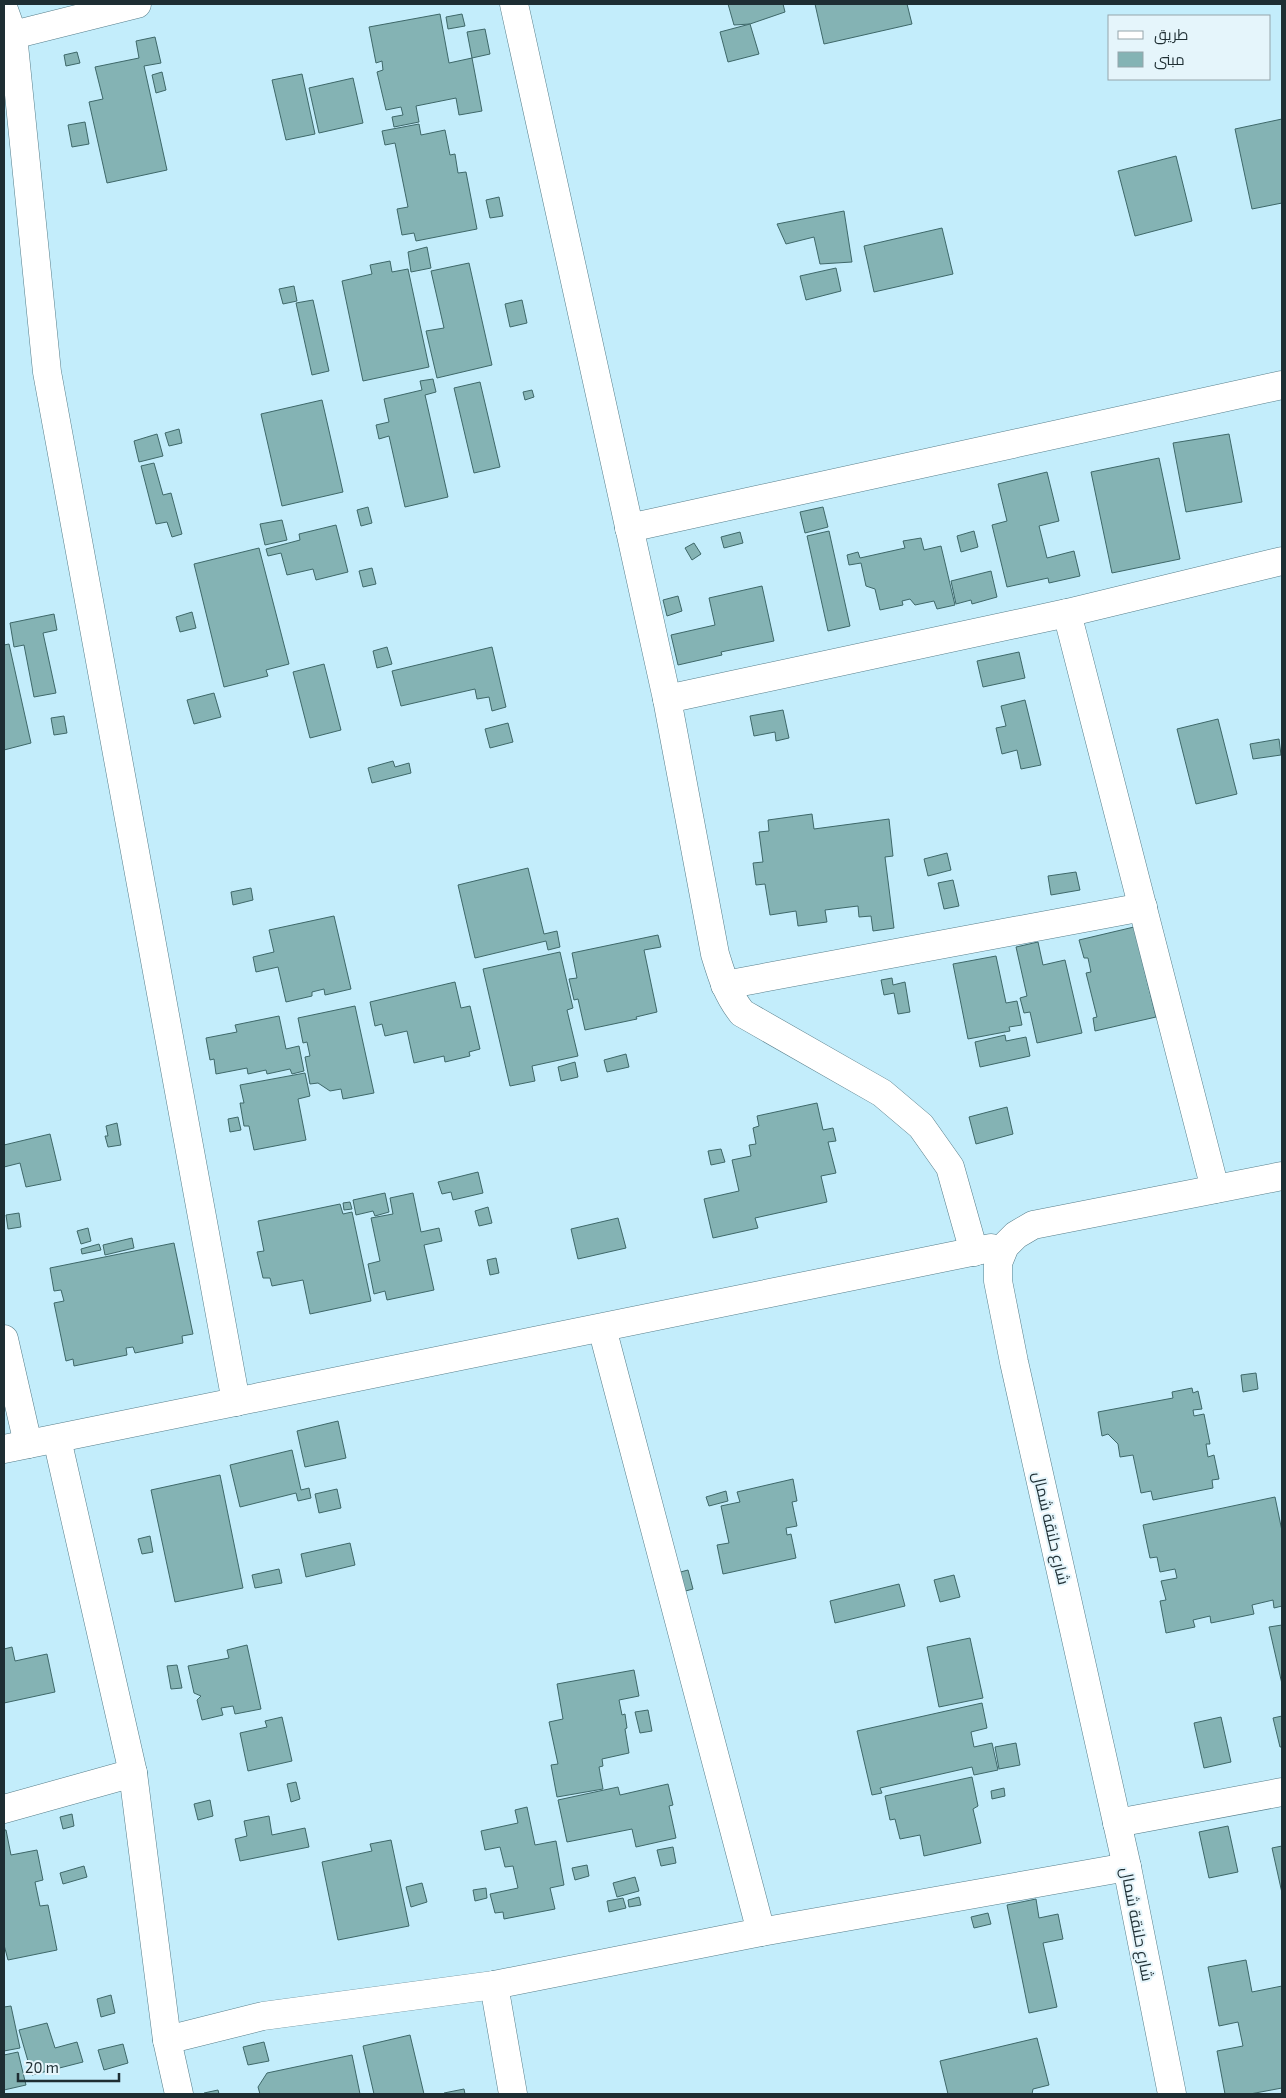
<svg xmlns="http://www.w3.org/2000/svg" width="1286" height="2098" font-family="'Exo 2',Cairo,sans-serif">
<style>
.building{fill:#84b3b4;stroke:#3e6869}
.lines{fill:none;stroke-linecap:round;stroke-linejoin:round}
.minor-casing{stroke:#577e8a;stroke-width:29}
.minor{stroke:#fff;stroke-width:28}
.labels{text-anchor:middle;dominant-baseline:central;stroke-width:4;stroke-linejoin:round;paint-order:stroke}
.street-label{font-size:16px;fill:#1e2e33;stroke:#e5f5fb}
</style>
<rect width="100%" height="100%" fill="#c3edfb"/>
<g class="building">
<path d="M728,4h55l2,8 -35,12 -16,1z"/>
<path d="M815,4h92l5,20 -88,20z"/>
<path d="M440,14l9,49 23,-5 10,53 -23,4 -3,-17 -40,8 3,16 -25,5 -2,-10 11,-2 -2,-8 -15,3 -9,-38 6,-2 -1,-9 -6,2 -7,-36z"/>
<path d="M462,14l3,12 -17,3 -2,-12z"/>
<path d="M750,24l9,30 -31,8 -8,-30z"/>
<path d="M485,29l5,25 -18,4 -5,-26z"/>
<path d="M155,37l6,26 -17,3 23,104 -60,13 -18,-81 14,-3 -8,-32 44,-9 -3,-17z"/>
<path d="M77,52l3,11 -14,3 -2,-11z"/>
<path d="M162,72l4,18 -10,3 -4,-18z"/>
<path d="M302,74l13,60 -29,6 -14,-60z"/>
<path d="M353,78l10,45 -44,10 -10,-45z"/>
<path d="M1282,119v84l-30,6 -17,-80z"/>
<path d="M85,122l4,22 -17,3 -4,-22z"/>
<path d="M419,124l2,11 24,-5 5,25 5,-1 3,19 8,-1 11,57 -61,12 -2,-8 -12,2 -5,-26 11,-2 -13,-64 -10,2 -3,-14z"/>
<path d="M1176,156l16,65 -57,15 -17,-65z"/>
<path d="M499,197l4,19 -13,2 -4,-18z"/>
<path d="M844,211l8,51 -32,2 -6,-27 -28,7 -9,-20z"/>
<path d="M942,228l11,46 -79,18 -10,-46z"/>
<path d="M427,247l4,21 -20,4 -3,-20z"/>
<path d="M390,261l2,11 16,-3 21,98 -66,14 -21,-100 30,-7 -2,-9z"/>
<path d="M469,263l23,102 -55,13 -11,-47 18,-3 -13,-57z"/>
<path d="M836,268l5,23 -35,9 -6,-24z"/>
<path d="M294,286l3,15 -14,3 -4,-15z"/>
<path d="M313,300l16,71 -17,4 -16,-72z"/>
<path d="M522,300l5,23 -17,4 -5,-23z"/>
<path d="M433,379l3,13 -11,3 23,102 -43,10 -16,-71 -10,3 -3,-14 13,-3 -5,-23 38,-9 -2,-9z"/>
<path d="M480,382l20,85 -26,6 -20,-85z"/>
<path d="M532,390l2,7 -9,3 -2,-8z"/>
<path d="M322,400l21,92 -61,14 -21,-92z"/>
<path d="M179,429l3,14 -13,3 -4,-13z"/>
<path d="M157,434l6,22 -24,6 -5,-21z"/>
<path d="M1229,434l13,68 -56,10 -13,-69z"/>
<path d="M1159,458l21,101 -68,14 -21,-101z"/>
<path d="M154,463l9,32 8,-2 11,41 -10,3 -5,-15 -11,2 -15,-58z"/>
<path d="M1047,472l12,49 -20,5 8,32 27,-7 6,25 -31,7 -1,-5 -41,9 -15,-62 15,-4 -9,-37z"/>
<path d="M368,507l4,16 -11,3 -4,-16z"/>
<path d="M823,507l5,20 -23,6 -5,-21z"/>
<path d="M282,520l5,20 -22,5 -5,-21z"/>
<path d="M336,525l12,47 -32,8 -3,-11 -26,6 -6,-22 -13,3 -2,-7 34,-9 -1,-6z"/>
<path d="M829,531l21,95 -22,5 -21,-95z"/>
<path d="M974,531l4,16 -17,5 -4,-16z"/>
<path d="M740,532l3,11 -19,5 -3,-11z"/>
<path d="M921,538l3,12 17,-4 14,59 -18,4 -3,-8 -19,4 -5,-6 -8,2 1,4 -23,5 -5,-21 -9,-3 -5,-23 -12,2 -2,-10 11,-3 2,6 45,-10 -2,-7z"/>
<path d="M694,543l7,11 -9,6 -7,-12z"/>
<path d="M259,548l30,116 -23,6 2,6 -44,11 -30,-123z"/>
<path d="M372,568l4,16 -13,3 -4,-16z"/>
<path d="M991,571l6,26 -25,7 -1,-4 -15,4 -5,-23z"/>
<path d="M762,586l12,55 -53,11 1,3 -44,10 -7,-30 44,-10 -6,-27z"/>
<path d="M678,596l4,15 -15,5 -4,-16z"/>
<path d="M192,612l4,16 -16,4 -4,-15z"/>
<path d="M54,614l3,16 -14,3 13,60 -22,4 -10,-52 -10,2 -4,-24z"/>
<path d="M9,644l22,99 -27,7v-105z"/>
<path d="M387,647l5,17 -15,4 -4,-17z"/>
<path d="M492,647l14,60 -14,4 -3,-14 -12,2 -2,-10 -74,17 -9,-35z"/>
<path d="M1019,652l6,26 -42,9 -6,-26z"/>
<path d="M324,664l17,66 -31,8 -17,-66z"/>
<path d="M214,693l7,24 -27,7 -7,-24z"/>
<path d="M1025,700l16,65 -20,4 -4,-19 -15,4 -6,-26 10,-2 -5,-20z"/>
<path d="M783,710l6,28 -13,3 -1,-9 -21,4 -4,-20z"/>
<path d="M64,716l3,17 -13,2 -3,-17z"/>
<path d="M1218,719l19,75 -41,10 -19,-75z"/>
<path d="M508,723l5,19 -23,6 -5,-19z"/>
<path d="M1279,739l2,16 -28,4 -3,-15z"/>
<path d="M393,761l2,6 14,-4 2,10 -39,10 -4,-15z"/>
<path d="M812,814l2,15 75,-10 4,37 -8,1 9,71 -21,3 -2,-15 -12,1 -1,-11 -33,4 2,12 -29,4 -2,-15 -26,4 -5,-31 -9,1 -3,-22 10,-1 -4,-30 10,-1 -1,-11z"/>
<path d="M947,853l4,17 -23,6 -4,-17z"/>
<path d="M528,868l16,66 13,-3 3,16 -12,3 -2,-9 -71,17 -17,-73z"/>
<path d="M1076,872l4,18 -29,5 -3,-19z"/>
<path d="M953,880l6,26 -15,3 -6,-26z"/>
<path d="M251,888l2,12 -20,5 -2,-13z"/>
<path d="M334,916l17,73 -26,6 -1,-6 -12,3v4l-26,6 -8,-35 -22,5 -3,-15 21,-5 -5,-22z"/>
<path d="M1134,927l22,90 -61,14 -2,-13 4,-1 -11,-44 5,-1 -3,-14h-4l-5,-18z"/>
<path d="M658,935l3,12 -17,3 13,62 -21,5 1,2 -52,11 -7,-31 -4,1 -5,-21 8,-1 -5,-25z"/>
<path d="M1038,942l5,23 22,-5 17,73 -45,10 -7,-31 -6,1 -4,-15 7,-2 -11,-49z"/>
<path d="M560,952l13,56 -6,2 11,46 -46,10 3,15 -25,5 -27,-117z"/>
<path d="M996,956l10,47 11,-2 5,24 -13,2 1,4 -42,8 -15,-75z"/>
<path d="M892,978l1,7 12,-3 5,30 -12,2 -4,-21 -10,2 -3,-15z"/>
<path d="M455,982l6,26 9,-2 10,43 -11,3 1,4 -25,6 -1,-6 -30,7 -7,-32 -22,5 -3,-12 -7,2 -5,-24z"/>
<path d="M355,1006l19,87 -31,6 -2,-10 -11,2 -12,-8 -8,1 -5,-27 5,-1 -3,-14 -4,1 -5,-25z"/>
<path d="M279,1016l7,33 13,-3 5,25 -12,3 -2,-5 -23,5 -1,-4 -18,4 -1,-6 -31,6 -2,-15 -4,1 -4,-22 31,-6 -2,-7z"/>
<path d="M1005,1035l1,6 20,-4 4,19 -50,11 -5,-25z"/>
<path d="M626,1054l3,13 -22,5 -3,-12z"/>
<path d="M575,1062l3,15 -17,4 -3,-14z"/>
<path d="M305,1073l5,23 -12,3 8,41 -52,10 -5,-24h-5l-4,-23h4l-4,-18z"/>
<path d="M817,1103l6,27 10,-2 3,13 -8,1 8,31 -15,3 6,26 -72,16 3,10 -45,10 -9,-39 35,-8 -7,-31 19,-4 -2,-11 7,-1 -3,-16 6,-2 -2,-10z"/>
<path d="M1007,1107l6,27 -37,10 -7,-27z"/>
<path d="M238,1117l3,13 -11,2 -2,-13z"/>
<path d="M117,1123l4,22 -13,2 -3,-11h3l-2,-10z"/>
<path d="M50,1134l11,46 -35,7 -6,-24 -16,4v-22z"/>
<path d="M721,1149l4,13 -14,3 -3,-14z"/>
<path d="M478,1172l5,21 -30,7 -2,-8 -9,2 -4,-12z"/>
<path d="M385,1193l4,19 -14,4 -2,-5 -17,4 -3,-15z"/>
<path d="M413,1193l8,39 18,-4 3,13 -18,4 10,45 -47,10 -2,-9 -11,3 -6,-30 12,-3 -9,-43 22,-4 -3,-16z"/>
<path d="M350,1202l2,7 -8,1 -1,-7z"/>
<path d="M340,1204l3,10 9,-2 19,89 -61,13 -7,-34 -31,6 -2,-8h-7l-6,-26 7,-1 -6,-30z"/>
<path d="M488,1207l4,16 -13,3 -4,-15z"/>
<path d="M19,1213l2,14 -13,2 -2,-14z"/>
<path d="M618,1218l8,30 -48,11 -7,-30z"/>
<path d="M88,1228l3,13 -10,3 -4,-13z"/>
<path d="M132,1238l2,10 -29,7 -2,-10z"/>
<path d="M174,1243l19,91 -11,2 1,7 -48,10 -2,-6 -7,1 1,7 -53,11 -1,-7 -7,2 -12,-58 10,-2 -3,-11 -7,1 -4,-23z"/>
<path d="M99,1244l2,6 -19,4 -1,-5z"/>
<path d="M496,1258l3,15 -9,2 -3,-15z"/>
<path d="M1256,1373l2,16 -15,3 -2,-17z"/>
<path d="M1192,1388l1,5 5,-2 4,18 -9,1 1,6 10,-2 6,30h-4l2,13 6,-2 5,24 -7,1 1,8 -60,12 -2,-9 -10,2 -8,-38 -13,2 -2,-13 -10,-10 -6,2 -4,-24 75,-14 -1,-6z"/>
<path d="M338,1421l8,37 -41,9 -8,-36z"/>
<path d="M292,1450l9,40 8,-2 2,10 -13,3 -2,-8 -56,14 -10,-42z"/>
<path d="M220,1475l23,113 -68,14 -24,-112z"/>
<path d="M793,1479l4,22 -5,1 5,24 -11,2 1,7 4,-1 5,24 -73,16 -6,-29 12,-2 -8,-37 19,-4 -3,-10z"/>
<path d="M337,1489l4,19 -22,5 -4,-19z"/>
<path d="M726,1491l2,10 -19,5 -3,-9z"/>
<path d="M1275,1497l7,34v75l-8,2 -1,-8 -21,5 2,9 -43,9 -1,-7 -17,4 2,7 -29,6 -6,-32 6,-1 -5,-19 16,-3 -2,-9 -15,3 -3,-15 -7,1 -7,-33z"/>
<path d="M150,1536l3,16 -11,2 -4,-15z"/>
<path d="M350,1543l5,22 -49,12 -5,-23z"/>
<path d="M279,1569l3,14 -27,5 -3,-13z"/>
<path d="M688,1570l5,19 -15,4 -5,-19z"/>
<path d="M954,1575l6,22 -20,5 -6,-22z"/>
<path d="M899,1584l6,22 -70,17 -5,-22z"/>
<path d="M1282,1625v59l-13,-57z"/>
<path d="M970,1638l13,60 -44,9 -12,-60z"/>
<path d="M247,1645l14,64 -26,5 -2,-8 -12,2 2,7 -21,5 -5,-20 4,-4 -7,-3 -6,-27 41,-8 -2,-8z"/>
<path d="M12,1647l3,14 32,-7 8,38 -51,11v-54z"/>
<path d="M177,1665l5,23 -11,1 -4,-23z"/>
<path d="M634,1670l5,26 -20,4 3,15 3,-1 2,14 -2,1 4,24 -27,6 1,7 -4,1 4,22 -46,8 -6,-32 7,-1 -9,-42 14,-3 -6,-35z"/>
<path d="M982,1703l5,25 -16,4 3,15 18,-4 6,27 -24,5 -2,-8 -92,21 2,5 -10,2 -15,-64z"/>
<path d="M648,1710l4,21 -12,2 -5,-21z"/>
<path d="M1282,1716v31h-2l-7,-29z"/>
<path d="M282,1717l10,44 -44,10 -8,-38 27,-6 -2,-6z"/>
<path d="M1221,1717l10,45 -27,6 -10,-45z"/>
<path d="M1016,1743l4,22 -21,4 -4,-22z"/>
<path d="M972,1777l6,29 -5,3 8,34 -57,13 -4,-21 -20,4 -5,-20 -5,1 -5,-24z"/>
<path d="M296,1782l4,17 -9,3 -4,-18z"/>
<path d="M668,1784l5,21 -4,1 7,32 -40,9 -4,-18 -65,13 -9,-42 60,-13 2,8z"/>
<path d="M1004,1788l1,8 -13,3 -1,-8z"/>
<path d="M210,1800l3,16 -15,4 -4,-16z"/>
<path d="M527,1807l8,38 21,-4 8,44 -14,3 5,21 -51,10 -1,-7 -8,1 -5,-19 28,-6 -5,-22 -8,1 -5,-20 -15,3 -4,-19 37,-8 -3,-13z"/>
<path d="M72,1814l2,12 -11,3 -3,-12z"/>
<path d="M269,1816l3,19 33,-7 4,19 -69,14 -5,-22 12,-3 -3,-15z"/>
<path d="M1228,1826l10,46 -29,6 -10,-46z"/>
<path d="M4,1830h2l5,25 26,-5 6,30 -8,2 5,24 8,-1 9,45 -49,10 -4,-15z"/>
<path d="M391,1840l18,86 -71,14 -16,-78 50,-11 -2,-7z"/>
<path d="M1282,1846v47l-10,-45z"/>
<path d="M673,1847l3,16 -15,3 -4,-16z"/>
<path d="M587,1865l2,11 -14,4 -3,-12z"/>
<path d="M84,1866l3,11 -24,7 -3,-11z"/>
<path d="M635,1877l4,14 -22,6 -4,-14z"/>
<path d="M422,1883l5,19 -16,5 -5,-20z"/>
<path d="M486,1888l1,10 -12,3 -2,-11z"/>
<path d="M639,1897l2,8 -12,2 -1,-7z"/>
<path d="M623,1898l3,10 -17,4 -2,-11z"/>
<path d="M1036,1899l3,19 19,-4 5,25 -20,4 14,64 -28,6 -22,-108z"/>
<path d="M988,1913l3,11 -17,4 -3,-11z"/>
<path d="M1246,1960l6,32 30,-6v102l-32,6h-25l-8,-43 26,-5 -5,-24 -19,4 -11,-59z"/>
<path d="M111,1995l4,18 -14,4 -4,-18z"/>
<path d="M11,2006l9,42 -16,3v-44z"/>
<path d="M47,2023l8,25 22,-6 6,20 -51,13 -13,-45z"/>
<path d="M410,2035l14,59h-50l-11,-48z"/>
<path d="M1037,2038l12,47 -16,4 -1,5h-84l-8,-33z"/>
<path d="M264,2042l5,19 -21,4 -5,-18z"/>
<path d="M123,2044l5,19 -24,7 -6,-20z"/>
<path d="M18,2052l8,33 -22,5v-35z"/>
<path d="M352,2055l8,39h-100l-2,-7 9,-14z"/>
<path d="M464,2089l1,5h-21v-1z"/>
<path d="M218,2090l1,4h-15v-1z"/>
</g>
<g class="lines">
<g class="minor-casing">
<g id="minor">
<path d="M514,4l153,695 48,255c7,23 12,40 27,59l140,80 39,33 29,41 24,85"/>
<path d="M4,10l9,25 34,337 189,1030"/>
<path d="M13,35l124,-31"/>
<path d="M629,528l653,-143"/>
<path d="M1067,613l148,576"/>
<path d="M667,699l400,-86 215,-52"/>
<path d="M725,985l418,-78"/>
<path d="M602,1328l159,604"/>
<path d="M4,1339l24,105"/>
<path d="M57,1439l76,334 34,267 12,54"/>
<path d="M4,1449l987,-201"/>
<path d="M4,1809l129,-36"/>
<path d="M1117,1823l165,-31"/>
<path d="M494,1985l19,109"/>
<path d="M167,2040l96,-24 231,-31 267,-53 366,-65"/>
<path d="M1172,2094l-45,-227 -113,-505 -16,-81v-18l7,-17 11,-11 17,-10 249,-49"/>
</g>
</g>
<use href="#minor" class="minor"/>
</g>
<g class="labels">
<g class="street-label">
<text transform="translate(1052 1528) rotate(77)">شارع حلنقة شمال</text>
<text transform="translate(1138 1924) rotate(79)">شارع حلنقة شمال</text>
</g>
</g>
<rect width="1286" height="2098" fill="none" stroke="#1e2e33" stroke-width="10"/>
<rect x="1108" y="15" width="162" height="65" fill="#e5f5fb" stroke="#95a5ab"/>
<rect x="1118" y="31" width="25" height="8" fill="#ffffff" stroke="#95a5ab"/>
<text x="1154" y="40" font-size="15" fill="#1e2e33">طريق</text>
<rect x="1118" y="52" width="25" height="15" fill="#84b3b4" stroke="#95a5ab"/>
<text x="1154" y="65" font-size="15" fill="#1e2e33">مبنى</text>
<path d="M18 2073v8h101v-8" fill="none" stroke="#1e2e33" stroke-width="2.5"/>
<text x="25" y="2073" font-size="15" fill="#1e2e33" stroke="#e5f5fb" stroke-width="4" paint-order="stroke">20 m</text>
</svg>
